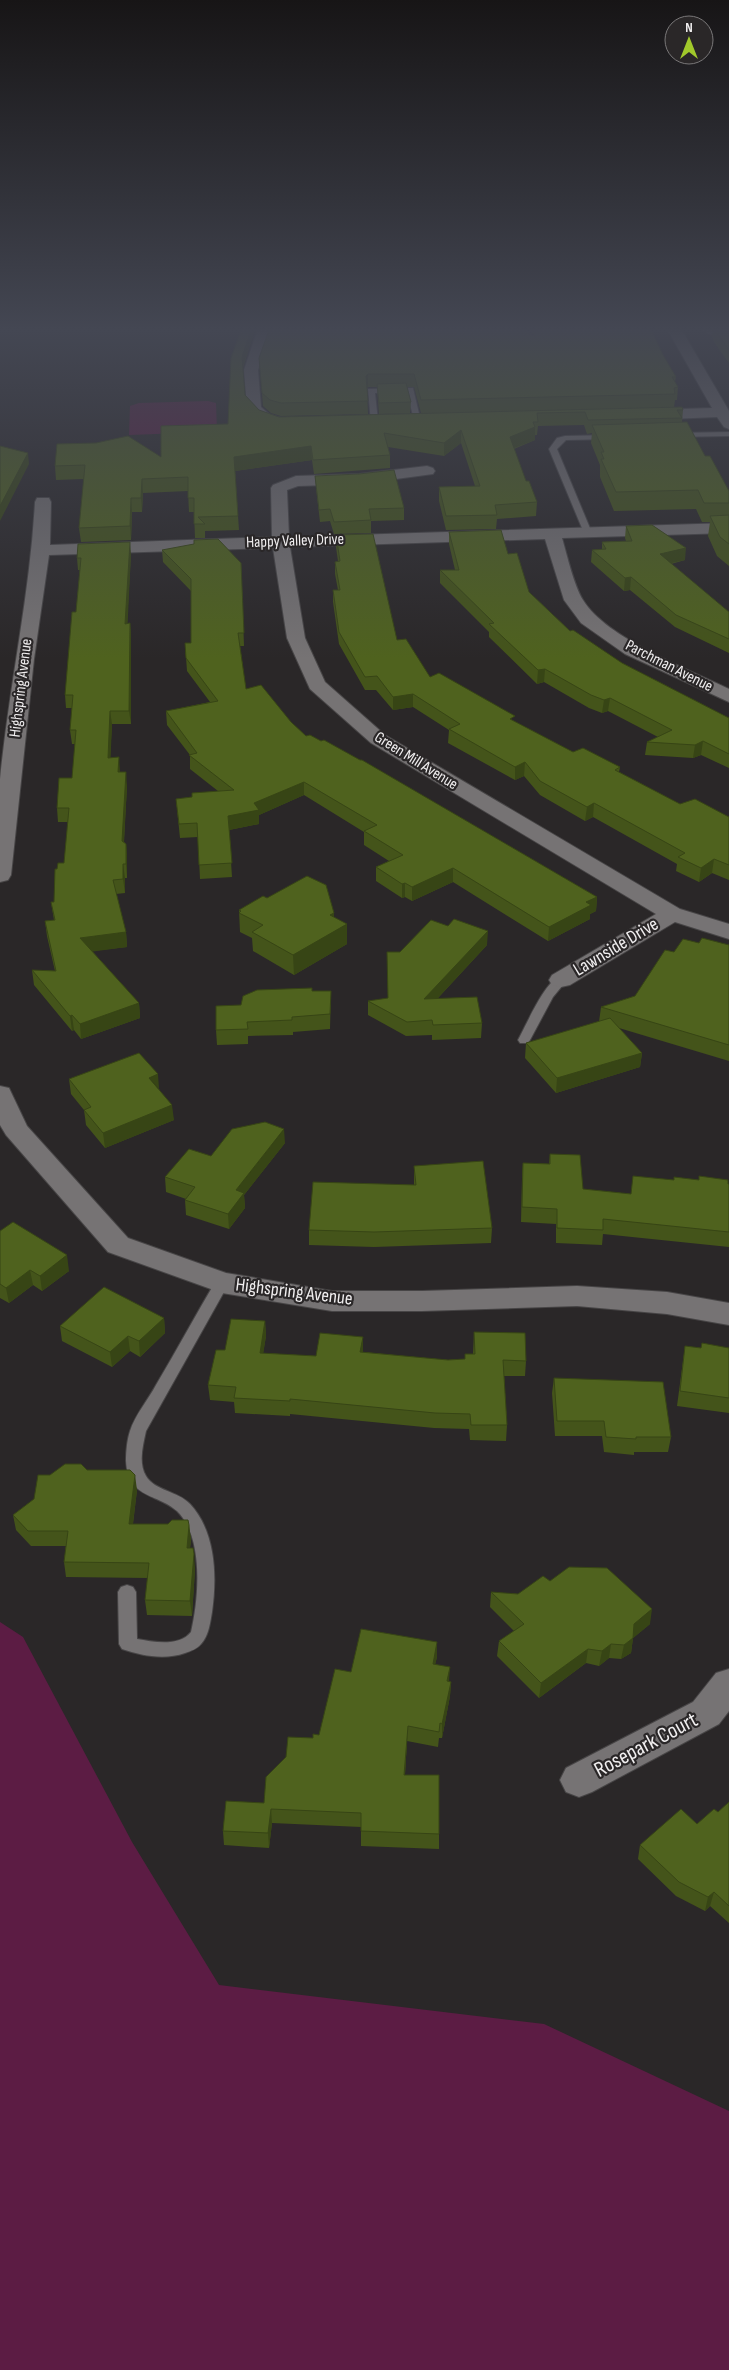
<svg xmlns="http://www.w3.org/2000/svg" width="729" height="2370" font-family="'Sofia Sans Condensed',sans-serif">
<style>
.green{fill:#5c1c44}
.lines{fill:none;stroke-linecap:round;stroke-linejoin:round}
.lane-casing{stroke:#474546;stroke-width:2}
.street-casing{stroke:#474546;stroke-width:2}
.lane{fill:#767374;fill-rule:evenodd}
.street{fill:#767374;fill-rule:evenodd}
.wall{fill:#44541a}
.shaded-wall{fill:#374515}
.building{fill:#4f621e;stroke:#374515}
.labels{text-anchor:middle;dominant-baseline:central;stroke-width:4.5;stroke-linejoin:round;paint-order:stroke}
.far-street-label{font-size:16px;fill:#f0eeef;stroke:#2a2728}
.street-label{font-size:19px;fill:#f0eeef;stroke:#2a2728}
.near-street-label{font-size:22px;fill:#f0eeef;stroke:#2a2728}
</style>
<rect width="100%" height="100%" fill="#2a2728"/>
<g class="green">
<path d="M208,401l8,2 1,27 -6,2 -82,3 1,-29 9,-3z"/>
<path d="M0,1622l23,15 109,205 87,143 325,39 185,87v259h-729z"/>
</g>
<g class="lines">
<g class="lane-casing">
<g id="lane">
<path d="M699,327h7l6,4h17v4l-21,-1z"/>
<path d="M413,388l8,34 -7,-2 -7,-28 -32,1 3,28 -7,2 -3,-34z"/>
<path d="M729,432v4l-55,1 -4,-2 4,-2z"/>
<path d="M610,435l4,2 -1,2 -47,1 -9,9 35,84 -4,3 -4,-3 -35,-84 8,-11 8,-2z"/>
<path d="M561,976l6,4 -14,17 -23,43 -2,3h-8l-2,-3c8,-14 27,-60 43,-64z"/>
<path d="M222,1278l5,1 2,4 -83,148c-3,14 -8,32 0,45 9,15 32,15 44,28 26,28 27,73 22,108 -2,11 -3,23 -11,32 -4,5 -10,7 -16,9 -20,7 -43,3 -63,-4l-3,-5 -1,-52 3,-5 6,-2 6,2 3,5 1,47c17,3 42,8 54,-7 8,-34 13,-95 -14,-121 -20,-18 -49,-12 -51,-50 0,-9 1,-21 4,-30 5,-16 18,-31 26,-46 21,-35 40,-71 61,-106z"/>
</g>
</g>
<g class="street-casing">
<g id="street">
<path d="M270,327h20l-2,3 -19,7 -11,33 3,37 9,8 19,5 3,3 -3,3c-15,4 -34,-6 -42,-18l-3,-38 12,-36 2,-3z"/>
<path d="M666,327h14l49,84v18l-5,-2 -7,-10 -70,3 -8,-5 8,-5 65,-2z"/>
<path d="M427,466l6,2 2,3 -2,3 -74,10 -61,2 -11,4 2,47 440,-14v10l-167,5c5,17 12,48 21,62 23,38 105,69 146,89v13l-104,-48 -44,-31 -17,-23 -19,-61 -255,8 15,91 20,44 60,53 295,174 49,15v15l-54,-17 -105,63 -9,2 -9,-2 -3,-5 3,-5 104,-61 -285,-171 -61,-54 -23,-51 -14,-90 -224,7 -15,104 -23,216 -3,5 -8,2c0,-34 0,-70 0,-103 9,-93 30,-184 35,-277l2,-4h12l2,4 -1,43 222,-8 -1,-49 2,-3 23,-9 63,-2z"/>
<path d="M0,1086l9,2 18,38 101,112 98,35 106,18h90l155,-5 90,6 62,11v22l-62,-11 -90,-8 -155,5h-90l-110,-18 -114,-41 -102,-117 -6,-10z"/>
<path d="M729,1669v42l-10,13 -127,68 -13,5 -13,-5 -6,-12 6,-12 127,-66 23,-29z"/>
</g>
</g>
<use href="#lane" class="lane"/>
<use href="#street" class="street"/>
</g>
<g class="wall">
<path d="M242,327h22l-7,2 -3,4 -11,35 2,27 14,15 20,7 142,-4 -7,-26h-7l4,15 -1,11 -31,1 -2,-27h-9l-1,1 1,26 -87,2 -10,-3 -8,-7 -4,-48 270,-24h3l-2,-7h38l2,5h2l-1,-5h79l13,28 13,22 -1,5 3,5 -1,13h-2l-1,7 9,3 -1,12 47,69v75l-12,-10 -9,-20 2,-14h-8l-6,-13 -82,2 -14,-34v-12l-9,-22 1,-10 -5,1 -3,-9 -46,1 -1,9h-2v5l-21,9 12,32 11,21 -1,14 -39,3 -1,10 -50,1 -7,-29v-14l36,-1 -14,-43 -17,13 -56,-9 2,8v13l-76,6 -2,-14 -77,11 4,59 -34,1v7h-10l-1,-26h-5l-1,-21 -45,2 -1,19h-10l-1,28 -50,2 -2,-14 5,-49 -28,1 -1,-14 106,-9 67,-33z"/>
<path d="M709,327h20v36l-15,-21 -2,-6 1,-7z"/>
<path d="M315,476l89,32v12l-33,1v12l-37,1 -4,-13 -10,1 -4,-35z"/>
<path d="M626,526l59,34 -14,4 58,48v41l-54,-26 -45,-37 -6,1 -33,-29 1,-12 10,-1v-7l24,-1 -1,-3z"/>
<path d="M449,532l59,22 21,38 41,39 52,32 107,55v50l-28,-13 -8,3 -48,-3 2,-13 11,-5 -50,-26 -6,2 -13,-5 -45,-26 -7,2 -48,-47v-5l-49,-49v-13h15l-6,-26z"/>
<path d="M336,535l61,105 33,37 143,75 47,15 -1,5 61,32 49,13v63l-17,-7 -13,9 -23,-11 1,-7 -84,-47 -8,4 -45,-26 -16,-19 -9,4 -67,-37 1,-13 -36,-23 -20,3 -17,-20h-11l-26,-46 -6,-42v-12h5l-3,-16v-12l3,-1 -2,-14z"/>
<path d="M162,550l79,13 3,83h-4l6,43 45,33 15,14 15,5 39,19 237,137 -1,14 -6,3v5l-42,22 -95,-59 -41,19 -7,-4 -3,1 -26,-17v-14l13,-6 -25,-16v-13l-60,-37 -45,20v9l-30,6 3,47 -32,2 -2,-42 -18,1 -4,-39 16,-2 26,-6 -28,-22v-14l-23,-30 -1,-14 44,-9 -23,-31 -2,-28h6v-52l-28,-29z"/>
<path d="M131,554l-4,69h3l1,13v88h-19l-2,34 10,14 7,14 -3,56 2,2 1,14v20h-2v15l-9,1 10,38 1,15 -35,4 47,52 1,15 -59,21 -7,-9 -2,1 -38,-46 -2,-15 23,1 -8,-35 -2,-15 9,-1 -3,-18h3l3,-33 7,-6 4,-41h-10l-1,-14 15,-30 3,-34h-3l-2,-14 2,-22h-6l-1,-13 11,-83 4,-42h-2l-1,-12z"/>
<path d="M267,898l67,19 13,27 -53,31 -41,-24 -1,-13 -12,-6 -1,-22z"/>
<path d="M699,943l30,2v116l-110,-33 23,25 -2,14 -84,26 -31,-35 1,-15 73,-21 2,-15 34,-11 39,-44z"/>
<path d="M487,945l-49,53 44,25 -1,15 -49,2v-5l-26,1 -38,-21v-14l20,-2 12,-47z"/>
<path d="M312,991h19l-1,38 -37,3v3l-45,1v8l-31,1 -1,-15 25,-25z"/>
<path d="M69,1079l90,10 15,31 -69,28 -19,-23 -2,-15 -13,-16z"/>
<path d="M285,1143l-41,52 1,13 -16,21 -43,-14 -1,-15 1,-1 -20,-7 -1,-15 46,-21z"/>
<path d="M550,1154l33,35 48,5 43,-14 55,4v63l-126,-13 -1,11 -46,-2v-19l-35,-2 1,-44 1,-15 26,1z"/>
<path d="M414,1166l78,62 -1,15 -117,4 -65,-2v-15l105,-45z"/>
<path d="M0,1231l69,40 -27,20 -9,-6 -24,18 -9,-5z"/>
<path d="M164,1318l1,15 -25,24 -10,-6 -18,16 -50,-26 -2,-15z"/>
<path d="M265,1321l1,15 -3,17 53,3 47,-4 85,8 17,-1 8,-5 1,-22 52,29 -1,15h-21l3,49 -1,16 -36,-1 -1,-11 -35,-1 -144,-14v2l-55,-3 -1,-11 -24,-2 -2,-15 17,-35z"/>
<path d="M685,1346l16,2h28v65l-52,-7z"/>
<path d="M554,1378l117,59 -3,15h-34v3l-30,-3 -2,-16h-47l-3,-43z"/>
<path d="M87,1470l50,20 -4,34 56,1 2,15 -1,8 5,21 -3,47 -45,-1 -2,-15 3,-22 -82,-1 -2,-15 2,-16h-35l-15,-16 -3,-15 21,-16z"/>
<path d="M550,1581l100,43 -17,14 -2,15 -10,6 -12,-1 -10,8 -13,-3 -47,35 -42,-42 2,-15 15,-10 -24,-24 1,-15 27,2z"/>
<path d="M437,1642v15l-2,7 14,17 2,1 -1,14 -8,42h-3l-1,9 -31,-6 -2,34 34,59v15l-78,-3v-19l-89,-4 -3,25 -45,-3 -1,-14 41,-28 49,-65 6,-3 32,-63z"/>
<path d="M729,1802v121l-19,-17 -5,5 -29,-15 -38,-37 2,-14 57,-21 21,-12z"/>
</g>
<g class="shaded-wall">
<path d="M252,327h12l-7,2 -3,4 -12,36v-12z"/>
<path d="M368,374v13l-2,2v-13z"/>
<path d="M535,427v13l-26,10 1,-13z"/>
<path d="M461,430v13l-17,13v-13z"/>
<path d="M311,446l1,14 -77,11 -1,-14z"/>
<path d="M28,453l1,11 -29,57v-15z"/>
<path d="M142,479l1,14 -1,19 -1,-14z"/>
<path d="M131,498l1,14 -1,28 -1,-14z"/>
<path d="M130,542l1,12 -4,82 -2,-12z"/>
<path d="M686,548l-1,12 -27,6 2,-12z"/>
<path d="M631,577l-1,13 -6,1 1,-13z"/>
<path d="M130,623l1,13v88l-2,-13z"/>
<path d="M545,669l-1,13 -7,2 1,-14z"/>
<path d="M413,694v13l-20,3v-13z"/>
<path d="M610,698l-2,13 -6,2 2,-13z"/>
<path d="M110,711l2,13 -2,47 -2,-13z"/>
<path d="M703,741l-2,14 -8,3 2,-13z"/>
<path d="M119,757l1,14v15l-2,-14z"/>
<path d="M525,762l-1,14 -9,4v-13z"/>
<path d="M126,772l1,14 -4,69 -1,-14z"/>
<path d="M304,782v13l-45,20v9l-30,6 -1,-14 26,-13z"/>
<path d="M594,803l-1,14 -8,4 2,-14z"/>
<path d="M126,844l1,14v20l-1,-14z"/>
<path d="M714,859l-2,14 -13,9 2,-14z"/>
<path d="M123,864l2,14v15l-2,-14z"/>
<path d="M453,868v14l-41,19v-14z"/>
<path d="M405,883v14l-3,1v-14z"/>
<path d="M597,897l-1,14 -6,3v5l-42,22 1,-14 37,-25z"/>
<path d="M334,913v18l13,-7v20l-53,31 -1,-20 37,-40z"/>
<path d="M488,931l-1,14 -63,68v-14z"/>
<path d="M126,932l1,15 -45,6 -2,-15z"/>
<path d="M139,1003l1,15 -59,21 -1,-15z"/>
<path d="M72,1015l2,15 -2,1 -2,-15z"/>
<path d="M642,1053l-2,14 -84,26 1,-15z"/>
<path d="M158,1074l1,15 -10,-11z"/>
<path d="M172,1105l2,15 -69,28 -2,-15z"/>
<path d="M284,1129l1,14 -41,52 1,13 -16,21 -1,-15 8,-24z"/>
<path d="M67,1255l2,16 -27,20 -2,-15z"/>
<path d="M30,1270l3,15 -24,18 -3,-15z"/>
<path d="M164,1318l1,15 -25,24 -1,-16z"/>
<path d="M265,1321l1,15 -5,32 -1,-15z"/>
<path d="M128,1336l2,15 -18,16 -2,-15z"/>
<path d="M363,1337v15l-3,15v-15z"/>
<path d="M135,1475l2,15 -6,49 -2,-15z"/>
<path d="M189,1525l2,15 -3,23 -1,-15z"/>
<path d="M194,1554l1,15 -3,47 -2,-15z"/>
<path d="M652,1609l-2,15 -18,15 2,-15z"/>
<path d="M633,1638l-2,15 -10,6 3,-14z"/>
<path d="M437,1642v15l-5,22 1,-15z"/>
<path d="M611,1644l-2,14 -10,8 3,-15z"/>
<path d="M588,1649l-2,14 -47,35 2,-15z"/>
<path d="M450,1667l-1,15 -2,-1z"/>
<path d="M451,1682l-1,14 -8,42v-14z"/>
<path d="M408,1726l-1,15 -3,49v-15z"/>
<path d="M271,1809l1,14 -3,25 -1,-15z"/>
<path d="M714,1892l-4,14 -5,5 3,-14z"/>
</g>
<g class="building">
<path d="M242,327h10l-10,30 3,38 14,15 20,7 403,-10 1,3h-6l5,8 -94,2 -3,-8 -48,1 1,9h-5l2,5 -25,10 16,44h3l8,21 -42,3 2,10 -51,1 -7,-29 41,-1 -19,-56 -17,13 -60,-10 6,22 -77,5 -2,-14 -77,11 4,59 -40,1 7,7h-11v-26h-6v-21l-46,2 -1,19h-10l-1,28 -51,2 6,-63 -30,1 2,-22 39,-1 32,-7 33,21v-31l67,-2 3,-66z"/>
<path d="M270,327h256l3,7 6,1 1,-3 -1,-5h33l2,5h7l-1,-5h74l13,28 13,22h-4l6,10 -4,1 1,6 -254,6 -7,-26h-46l-2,2 2,25 -87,2 -11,-3 -8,-7 -3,-35z"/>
<path d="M714,327h15v23l-13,-19z"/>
<path d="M406,383l5,19 -32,1 -2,-19z"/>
<path d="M687,422l18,34h5l19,35v12h-25l-6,-13 -82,2 -15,-33h3l-3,-7h3l-12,-27z"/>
<path d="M0,446l28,7 -28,53z"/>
<path d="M394,470l10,38 -35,1 2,11 -37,2 -4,-13 -11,1 -4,-34 44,-2z"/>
<path d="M729,515v29l-9,-7 -10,-21z"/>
<path d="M652,525l34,23 -26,6 69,58v27l-53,-24 -45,-38 -6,1 -33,-28 14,-1 -4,-7 30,-1 -6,-15z"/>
<path d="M501,530l7,24 9,-1 12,39 41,39 3,-1 49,33 107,55v36l-26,-13 -8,4 -48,-3 25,-12 -62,-32 -6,2 -13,-5 -46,-26 -7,1 -49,-46 5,-1 -54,-53h19l-10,-38z"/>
<path d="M373,534l24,106 9,-1 24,38 9,-4 76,43 -5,3 63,33 10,-4 37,19 -5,3 65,34 15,-5 34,18v48l-15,-6 -13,9 -23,-11 7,-4 -91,-50 -7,4 -47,-26 -15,-19 -10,5 -66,-38 11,-5 -47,-30 -20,3 -16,-21 -12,1 -26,-45 -6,-42h7l-5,-28 5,-1 -4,-26z"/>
<path d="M218,539l23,24 3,70h-6l8,56 15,-4 30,37 15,14 4,-1 11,6 3,-1 36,20h2l235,137 -11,5 5,3 -42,22 -96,-59 -41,19 -7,-4 -3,1 -26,-17 27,-12 -39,-24 13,-6 -73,-43 -50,21 5,7 -31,6 4,47 -33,2 -2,-42 -18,1 -3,-25 16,-2v-4l42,-3 -45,-35 8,-2 -31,-42 52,-10 -32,-43 -1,-15h6v-64l-29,-29 32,-6v-4z"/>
<path d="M130,542l-5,82 5,-1 -1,88h-19l-2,47 11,-1 -1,15h8l-4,69 4,3v20h-3v15l-10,1 13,52 -46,6 59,65 -59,21 -8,-9 -2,1 -38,-46 24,1 -11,-50 10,-1 -4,-18h3l1,-33h2l1,-6h6l5,-55h-12l2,-30h13l4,-48h-6l3,-35h-8l7,-83h4l5,-54h-4l1,-14z"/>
<path d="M307,876l19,9 8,28 -4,2 17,9 -54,31 -41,-23 11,-7 -24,-12 2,-2 -2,-1 24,-14 4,2z"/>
<path d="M454,919l34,12 -64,68 53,-2 5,26 -49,2 -1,-5 -25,2 -39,-21 20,-3 -1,-46h13l31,-32 17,6z"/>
<path d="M702,938l27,7v100l-128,-38 34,-11 30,-46 9,2 9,-13 16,4z"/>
<path d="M312,988v3h19l-1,23 -38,3v3l-45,2 1,7 -32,1v-24l25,-1 2,-9 14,-6z"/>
<path d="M610,1018l32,35 -85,25 -31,-35z"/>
<path d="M139,1053l19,21 -9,4 23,27 -69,28 -19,-23 7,-3 -22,-28z"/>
<path d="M265,1122l19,7 -48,61 8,3 -16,21 -43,-14 10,-13 -30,-10 24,-28 22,7 21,-27z"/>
<path d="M550,1154l30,1 3,34 48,5 2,-18 41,4v-3l25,3v-4l29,4v4h1v48l-126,-13v11l-46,-2v-19l-35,-2 1,-44 27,1z"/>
<path d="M483,1161l9,67 -118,4 -65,-2 4,-48 103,3 -2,-19z"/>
<path d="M13,1222l54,33 -27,21 -10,-6 -24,18 -6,-4v-53z"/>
<path d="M104,1287l60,31 -25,23 -11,-5 -18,16 -50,-26z"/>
<path d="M231,1319l34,2 -5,32 56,3 4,-23 43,4 -3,15 88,8 17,-1v-5h10l-1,-22 51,1 1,28 -23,-1 4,65h-36l-1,-11 -35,-1 -145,-14v2l-56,-3 2,-11 -28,-2 8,-35h9z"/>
<path d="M702,1343l27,5v50l-49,-7 5,-45 16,2z"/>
<path d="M554,1378l109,4 8,55h-35v2l-30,-2 -2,-16h-47z"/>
<path d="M65,1464h16l6,6h43l5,5 -6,49h39l4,-4h16l1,5 -2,23h6l1,6 -4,47 -45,-1 4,-37 -85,-1 4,-31h-40l-15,-16 21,-16 4,-24h12z"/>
<path d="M569,1567l38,1 45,41 -18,15 -1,14 -9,7 -13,-1 -9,7 -14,-2 -47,34 -42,-42 25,-17 -33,-32 27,2 25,-18 7,5z"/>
<path d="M361,1629l76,13 -4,22 17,3 -3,14 4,1 -9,42 -2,-1 -1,9 -31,-6 -4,49h35v59l-78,-3v-18l-90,-4 -3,24 -45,-2 3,-30 38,2 2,-26 20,-20 2,-20 25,1v-4l6,1 16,-66 16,3z"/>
<path d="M729,1802v104l-15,-14 -6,5 -29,-15 -39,-37 41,-36 16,15 17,-15 4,3z"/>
</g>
<linearGradient id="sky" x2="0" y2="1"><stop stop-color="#171516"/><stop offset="0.5" stop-color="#444753"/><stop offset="1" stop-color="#444753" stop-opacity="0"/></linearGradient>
<rect width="729" height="659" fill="url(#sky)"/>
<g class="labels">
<g class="far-street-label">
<text transform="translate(295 541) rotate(-2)">Happy Valley Drive</text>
<text transform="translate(669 666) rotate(27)">Parchman Avenue</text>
<text transform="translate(21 688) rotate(-83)">Highspring Avenue</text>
<text transform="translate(416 761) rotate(32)">Green Mill Avenue</text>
</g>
<g class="street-label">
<text transform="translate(616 947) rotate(-31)">Lawnside Drive</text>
<text transform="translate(294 1292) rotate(7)">Highspring Avenue</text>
</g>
<g class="near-street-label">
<text transform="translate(646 1745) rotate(-28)">Rosepark Court</text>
</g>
</g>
<g transform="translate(689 40)"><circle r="24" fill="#2a2728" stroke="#797778"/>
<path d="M0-4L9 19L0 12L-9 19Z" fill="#a1c92b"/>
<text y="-8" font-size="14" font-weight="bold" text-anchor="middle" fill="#f0eeef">N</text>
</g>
</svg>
